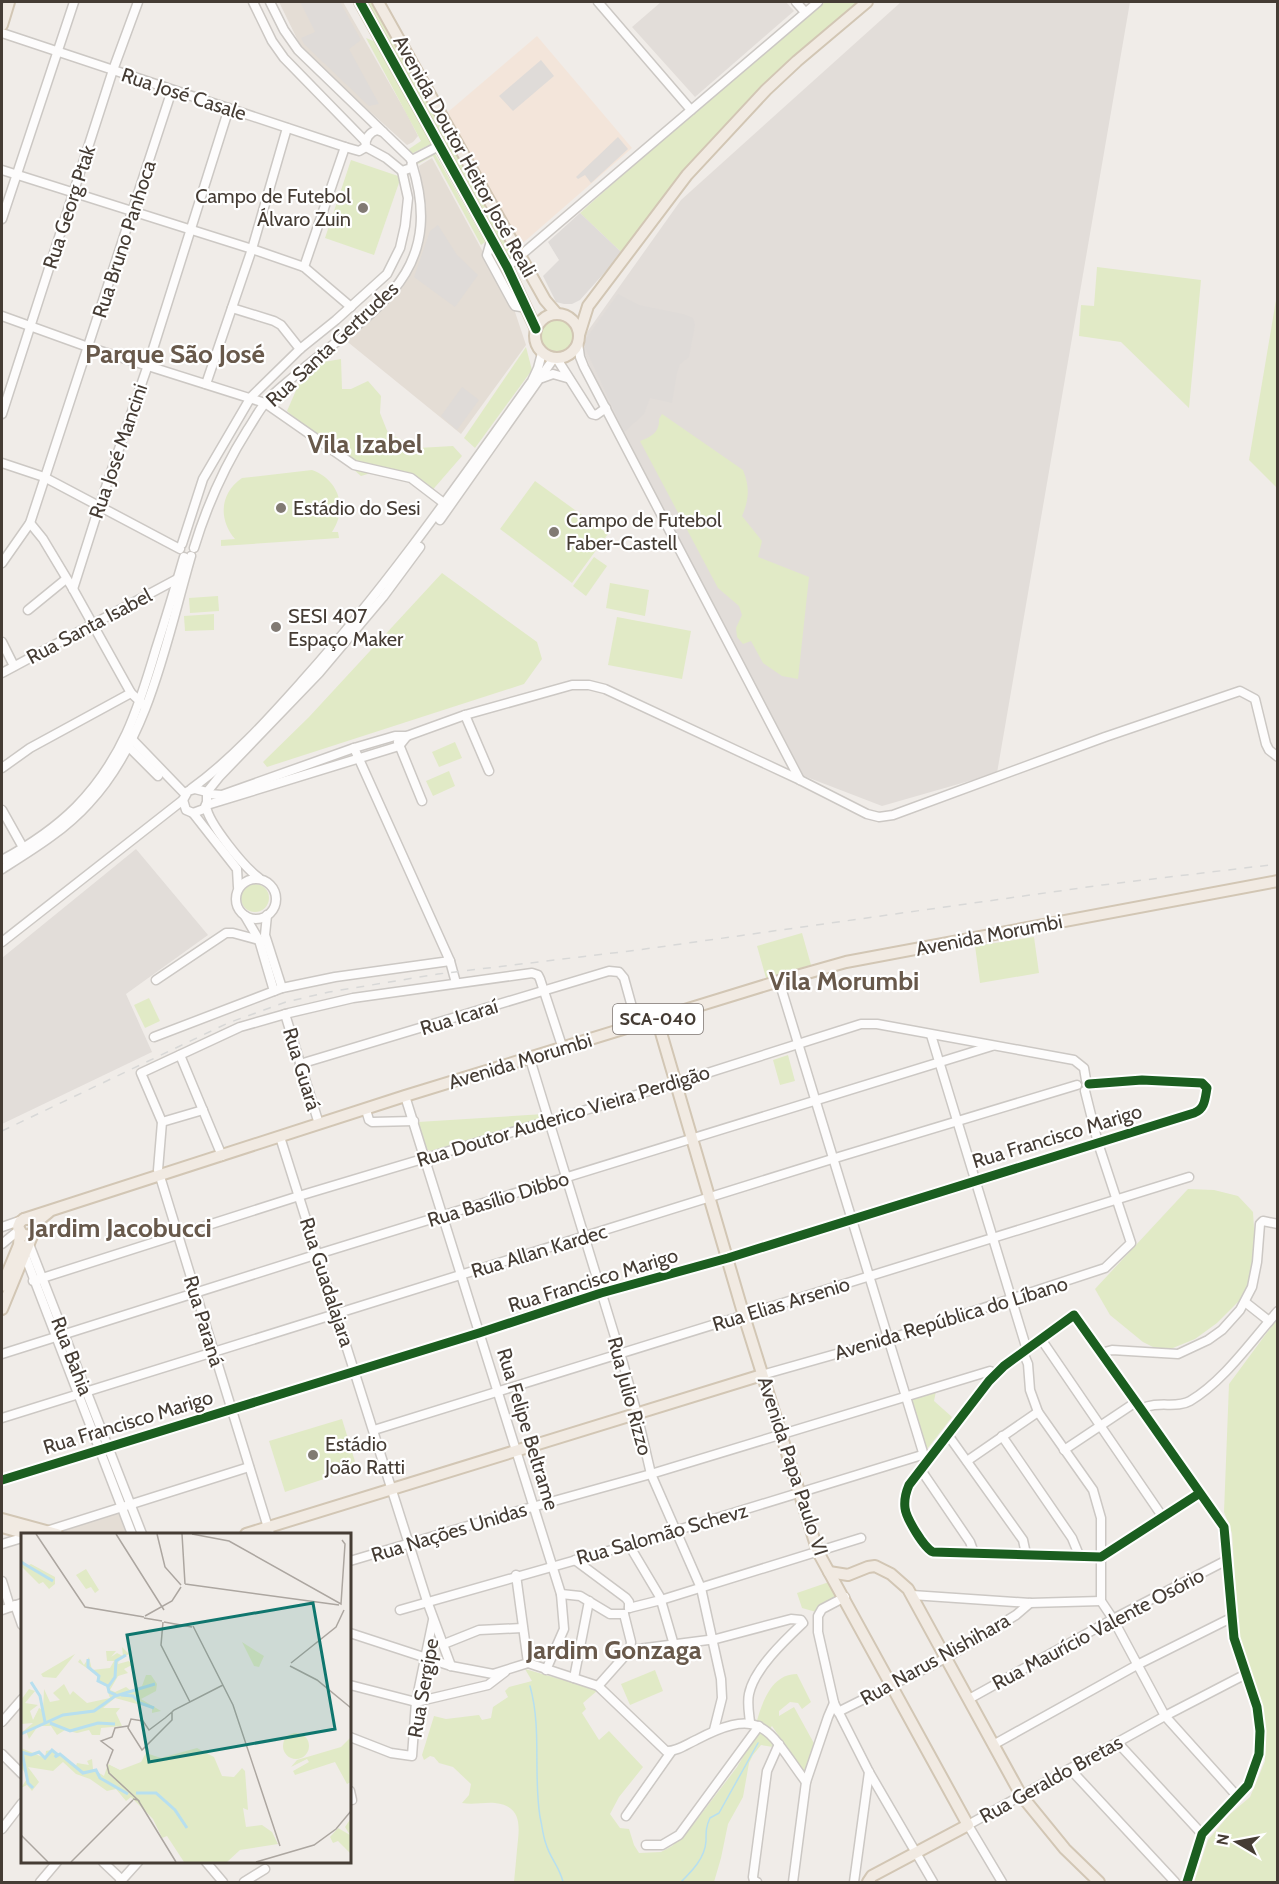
<svg xmlns="http://www.w3.org/2000/svg" width="1279" height="1884" font-family="Cabin,sans-serif">
<style>
.residential{fill:#e4ddd5}
.commercial{fill:#f3e5da}
.industrial{fill:#e2ddd9}
.green{fill:#e1eac6}
.parking{fill:#dfdbd8}
.lines{fill:none;stroke-linecap:round;stroke-linejoin:round}
.stream{stroke:#b7dfef;stroke-width:1.5}
.minor-casing{stroke:#ccc8c4;stroke-width:11}
.major-casing{stroke:#d2c6b4;stroke-width:14}
.minor{stroke:#fdfcfc;stroke-width:8}
.major{stroke:#f1eae2;stroke-width:10}
.rail{stroke:#d8d8d7;stroke-width:1.5;stroke-dasharray:8 8;stroke-linecap:butt}
.cycleway-casing{stroke:#fff;stroke-width:13}
.cycleway{stroke:#1b5e20;stroke-width:9}
.poi-dot{fill:#817a73;stroke:#fff;stroke-width:2}
.labels{text-anchor:middle;dominant-baseline:central;stroke-width:4.5;stroke-linejoin:round;paint-order:stroke}
.shield{fill:#fff;stroke:#7d7671;stroke-width:1.5}
.shield-label{font-size:18px;font-weight:bold;fill:#453c34}
.street-label{font-size:20px;fill:#453c34;stroke:#fff}
.poi-label{font-size:20px;fill:#453c34;stroke:#fff;text-anchor:start}
.district-label{font-size:26px;font-weight:bold;fill:#68594b;stroke:#fff}
.inset-river{fill:none;stroke:#b7dfef;stroke-width:3}
.inset-road{fill:none;stroke:#aca6a0;stroke-width:1.5}
.view{fill:#0f766e;fill-opacity:0.15;stroke:#0f766e;stroke-width:3}
.inset-edge{fill:none;stroke:#453c34;stroke-width:3}
</style>
<rect width="100%" height="100%" fill="#f0ece8"/>
<g class="residential">
<path d="M279,2h64l65,114 10,20 -5,6 -6,3 -104,-94z"/>
<path d="M432,158l82,151 12,36 -65,89 -117,-95 43,-36 28,-37 7,-19 4,-40 -7,-41z"/>
<path d="M119,1512l2,1 9,21h-63l-8,-2 1,-2z"/>
</g>
<path class="commercial" d="M537,36l95,112 -108,94h-10l-66,-130z"/>
<g class="industrial">
<path d="M661,2h125l8,9 -99,86 -63,-70z"/>
<path d="M901,2h229l-133,771 -115,33 -78,-30 -199,-373 -25,-61 101,-142z"/>
<path d="M136,849l72,86 -82,59 26,58 -150,72v-166z"/>
</g>
<g class="green">
<path d="M366,2h8l142,253 -5,6z"/>
<path d="M825,2h34l-39,32 -76,74 -78,86 -44,59 -42,-40 114,-102z"/>
<path d="M366,38l10,4 57,101 -22,11 -2,-5 12,-8z"/>
<path d="M434,152l51,90 -4,3 -48,-89 -19,10v-5z"/>
<path d="M351,160l50,17 -27,78 -49,-17z"/>
<path d="M1097,267l104,13 -12,128 -68,-66 -42,-6 2,-31 13,1z"/>
<path d="M1276,300h1v188l-28,-28z"/>
<circle cx="556" cy="336" r="17"/>
<path d="M526,347l6,23 -57,78 -11,-10z"/>
<path d="M341,359l1,30h9l17,-8 13,15 -1,17 8,20 30,15 35,-2 9,10 -33,38 -18,-15 -37,-7 -13,4 -74,-65 14,-32 17,-16z"/>
<path d="M662,414l81,56c7,17 6,30 -1,46l20,25 -4,16 51,20 -11,102 -16,-3 -19,-13 -12,-22 -8,3 -6,-7 -1,-9 6,-13 -3,-9 -21,-18 -78,-147c11,-4 20,-9 19,-22z"/>
<path d="M312,470c27,10 36,38 20,62h6l1,6 -118,8v-6l14,-1c-17,-20 -15,-46 7,-61z"/>
<path d="M535,481l73,53 -36,49 -72,-54z"/>
<path d="M594,557l13,9 -21,30 -13,-10z"/>
<path d="M442,573l95,69 5,17 -18,25 -257,83 -4,-5 46,-45z"/>
<path d="M610,583l39,7 -4,26 -39,-8z"/>
<path d="M218,596l1,15 -29,2 -1,-15z"/>
<path d="M214,614v16l-29,1 -1,-15z"/>
<path d="M617,617l74,14 -9,48 -74,-14z"/>
<path d="M455,742l7,16 -23,9 -7,-15z"/>
<path d="M449,771l6,15 -22,10 -7,-15z"/>
<circle cx="255" cy="898" r="14"/>
<path d="M802,933l9,32 -45,13 -9,-32z"/>
<path d="M1034,937l5,36 -59,10 -5,-37z"/>
<path d="M149,998l11,23 -15,7 -11,-23z"/>
<path d="M788,1055l7,26 -15,4 -7,-25z"/>
<path d="M544,1114l-1,5 -113,32 -4,-2 -8,-27z"/>
<path d="M1188,1189l26,1 24,6 15,16 3,48 -12,36 -27,27 -22,16 -32,13 -20,-10 -33,-27 -15,-26z"/>
<path d="M1277,1319v563h-83l14,-42 21,-25 21,-18 15,-36v-35l-26,-86 -7,-107 -8,-21 5,-128z"/>
<path d="M936,1391l-2,10 18,16 -28,36 -17,-53z"/>
<path d="M342,1419l15,49 -72,24 -16,-51z"/>
<path d="M829,1582l8,17 -21,13 -14,-4 -5,-15z"/>
<path d="M525,1669l73,21 -15,13 3,6 -4,4 17,27 10,-9 34,36 -24,30 -9,17 10,14 9,1 5,16 5,8 22,-1 11,-6 17,-16 48,-63 23,-38 -4,-5c6,-21 15,-50 41,-50l14,28 -9,7 -4,-6 -8,-1 -11,9v5l15,-9 22,40 -9,25 -3,1 -32,-47 -1,1 2,20 -12,-2 -8,10 -4,8 -6,34 -15,27 -7,34 -7,24h-200c1,-10 2,-21 3,-32 2,-21 7,-44 -22,-47 -11,-1 -21,2 -33,0l7,-8 2,-11 -18,-17 -14,-4 -5,-6 -4,-1 -6,4 -2,-5 12,-39 12,3 33,-4 3,5 9,-2 2,-11 15,-10 -3,-6 4,-4 23,-6z"/>
<path d="M655,1670l8,21 -33,14 -9,-21z"/>
</g>
<g class="parking">
<path d="M300,2h40l21,38 -12,9 30,55 -10,2 -65,-62 -3,-6 14,-6z"/>
<path d="M541,60l13,16 -41,35 -14,-15z"/>
<path d="M618,137l10,12 -37,34 -6,-8 -7,4 -2,-2z"/>
<path d="M580,213l42,40 -42,47 -8,4h-8l-8,-2 -13,-26 16,-16 -11,-18z"/>
<path d="M438,225l19,30 21,20 -23,32 -41,-30 16,-46z"/>
<path d="M618,294l21,11 44,9 10,4 2,7 -6,32 -9,7 -3,9 -5,30 -22,-5 -6,16 -20,18 -41,-89z"/>
<path d="M462,387l17,13 -22,30 -16,-14z"/>
</g>
<g class="lines">
<g class="stream">
<path d="M530,1686c12,43 3,87 10,131 2,8 3,19 6,27 4,14 14,24 17,38"/>
<path d="M681,1882c11,-11 24,-24 25,-41 0,-9 0,-15 4,-23l9,-5 39,-70"/>
</g>
<g class="minor-casing">
<g id="minor">
<path d="M253,2l19,39 12,17 81,83"/>
<path d="M270,2l14,28 14,20 85,82"/>
<path d="M598,2l93,108"/>
<path d="M796,2l9,10"/>
<path d="M2,33l343,114 14,4 7,-4"/>
<path d="M377,130l6,2 27,26 2,4 -1,6 -9,3 -16,-13 -20,-11c-2,-8 4,-15 11,-17z"/>
<path d="M412,160l23,-12 4,-6"/>
<path d="M2,170l250,79 52,18 47,40"/>
<path d="M2,219l72,-217"/>
<path d="M491,241l-4,14 26,48 2,3 12,2"/>
<path d="M304,267l41,-120"/>
<path d="M507,267l311,-265"/>
<path d="M232,308l42,13 7,4 19,24"/>
<path d="M2,316l86,31 177,56 89,62 57,13 34,26"/>
<path d="M578,343l2,14 4,10 216,413"/>
<path d="M557,359l35,55 4,1 10,-7"/>
<path d="M542,378l11,-4 14,4"/>
<path d="M206,384l46,-135 35,-121"/>
<path d="M2,414l111,-344 25,-68"/>
<path d="M2,463l42,14 136,72"/>
<path d="M440,520l114,-162"/>
<path d="M30,523l13,16 30,50 58,104 13,12"/>
<path d="M182,544l21,-65 48,-82 49,-48 36,-29 51,-46 13,-26 5,-22 3,-28 -6,-27"/>
<path d="M194,548c13,-43 30,-81 54,-119 6,-9 11,-19 18,-27 9,-11 22,-20 33,-30 74,-62 148,-97 113,-208"/>
<path d="M2,563l28,-40 142,-433"/>
<path d="M73,589l26,-82 49,-142 81,-257"/>
<path d="M28,610l38,-31"/>
<path d="M2,642l12,24"/>
<path d="M2,673l175,-94"/>
<path d="M465,715l24,56"/>
<path d="M129,736l56,58"/>
<path d="M398,742l24,59"/>
<path d="M125,743l33,33"/>
<path d="M2,768l28,-20 101,-55"/>
<path d="M191,789c43,-31 79,-72 114,-111 83,-93 154,-195 227,-297l6,-13 4,-15"/>
<path d="M195,789l12,3v10l-3,7 -11,4 -7,-3 -3,-10 5,-9z"/>
<path d="M207,792l12,-15 100,-104 64,-76 37,-50"/>
<path d="M208,794l14,1 132,-47 41,-12h12l58,-21 107,-30h17l16,4 195,91 67,34 12,3 14,-2 212,-78 135,-46 15,8 11,45 3,6 9,7"/>
<path d="M207,805l192,-59 8,-10"/>
<path d="M206,806c2,17 38,61 53,72"/>
<path d="M2,810l23,41"/>
<path d="M193,813l44,56 1,18"/>
<path d="M2,860c26,-14 53,-32 74,-53 46,-47 62,-97 80,-158 10,-31 19,-61 28,-92"/>
<path d="M2,869c30,-19 63,-39 87,-66 60,-64 78,-165 102,-247"/>
<circle cx="256" cy="899" r="20"/>
<path d="M267,915l-2,20 17,53"/>
<path d="M245,916l14,24 15,51"/>
<path d="M2,942l181,-142"/>
<path d="M450,961l6,22"/>
<path d="M156,980l70,-47h7l26,7"/>
<path d="M779,981l146,478"/>
<path d="M285,1014l34,110"/>
<path d="M931,1035l96,315"/>
<path d="M154,1037l128,-49 53,-11 115,-16 -96,-213"/>
<path d="M180,1055l42,101"/>
<path d="M530,1059l93,304 14,51 14,60 50,114 20,91 1,19 -8,32"/>
<path d="M300,1064l309,-93 10,1 5,6 13,47"/>
<path d="M405,1096l156,498 3,35 -18,41"/>
<path d="M366,1110l3,10 3,2 42,-1"/>
<path d="M162,1122l41,-12"/>
<path d="M280,1137l147,464 24,65"/>
<path d="M2,1227l20,-7"/>
<path d="M2,1244l17,-14"/>
<path d="M29,1244l113,290"/>
<path d="M24,1253l108,281"/>
<path d="M33,1281l266,-85 377,-113 185,-59h16l197,36 10,8 2,12"/>
<path d="M1245,1302l24,19"/>
<path d="M1041,1339l121,177"/>
<path d="M1023,1352l5,12 2,26 8,22 55,78 8,28v83l12,18 52,97 72,80"/>
<path d="M1101,1353l11,-3 66,4 30,-14 14,-10 18,-20 12,-23 5,-25 3,-38 3,-3 15,3"/>
<path d="M2,1354l316,-100 674,-208"/>
<path d="M762,1375l127,-36 216,-71 26,-25 -33,-100 -13,-52"/>
<path d="M1141,1409c17,-9 35,0 49,-8 34,-20 62,-61 88,-90"/>
<path d="M2,1418l830,-259 245,-74"/>
<path d="M374,1430l815,-253"/>
<path d="M948,1435l75,105 3,14"/>
<path d="M1002,1436l70,102 7,17"/>
<path d="M1064,1450l72,-48"/>
<path d="M967,1461l71,-49"/>
<path d="M921,1470l49,72 4,11"/>
<path d="M2,1480l477,-147 122,-40 127,-35 466,-145c11,-4 11,-14 13,-25l-5,-5 -60,-3 -53,4"/>
<path d="M37,1534l212,-67"/>
<path d="M270,1534l-112,-364 4,-48 -21,-49 99,-46 49,-14 64,-15 179,-25 6,2 2,4 23,70"/>
<path d="M2,1544l20,-6"/>
<path d="M629,1545l31,52 14,48"/>
<path d="M575,1560l51,38 3,4v6"/>
<path d="M350,1561l168,-50 133,-37 339,-103 7,3"/>
<path d="M516,1575l12,88"/>
<path d="M2,1581l8,26"/>
<path d="M561,1594l19,2 30,18h14"/>
<path d="M912,1595l118,8 71,-2"/>
<path d="M845,1597l-23,12 -4,7v16l16,71 35,69 64,110"/>
<path d="M15,1605l7,20"/>
<path d="M629,1608l32,-8 200,-62"/>
<path d="M2,1610l20,-7"/>
<path d="M400,1610l229,-65 293,-90"/>
<path d="M624,1614l7,28 -1,8"/>
<path d="M350,1633l101,33 42,8 35,-11 70,23 68,65c10,1 21,-7 30,-11 68,-36 72,-9 110,42"/>
<path d="M444,1644l35,-14 43,-2"/>
<path d="M574,1678l15,-77"/>
<path d="M350,1685l66,17 72,-17 17,-13"/>
<path d="M598,1686l32,-36 86,-11 75,-20 10,1 2,3c-18,17 -49,46 -54,71 -2,9 0,19 1,28"/>
<path d="M969,1699l144,-80 114,-59"/>
<path d="M838,1712l108,-54 70,-43 14,-12"/>
<path d="M2,1722l20,-23"/>
<path d="M350,1737l41,16 21,3 4,-54 17,-82"/>
<path d="M1118,1743l84,91"/>
<path d="M993,1745l144,-80 96,-48"/>
<path d="M2,1754l20,20"/>
<path d="M1070,1769l105,113"/>
<path d="M350,1791l2,9"/>
<path d="M626,1816l45,-64"/>
<path d="M2,1829l20,-26"/>
<path d="M646,1845h16l17,-10 80,-109"/>
<path d="M103,1862l19,18"/>
<path d="M206,1862l17,20"/>
<path d="M40,1882l17,-20"/>
<path d="M120,1882l18,-20"/>
<path d="M244,1882l21,-13"/>
<path d="M757,1882l-3,-1 -1,-4 14,-106 12,-27"/>
<path d="M793,1882l13,-100 22,-65 6,-14"/>
<path d="M854,1882l15,-110"/>
<path d="M1002,1882l-34,-57 197,-109 81,-42"/>
<path d="M1187,1882l15,-48 46,-49 11,-31 1,-23 -3,-24 -23,-69 -10,-111 -83,-118 -5,-7 -62,-87 -70,51 -15,15 -80,104c-3,7 -5,15 -4,23 1,10 19,40 28,44l168,5 99,-64"/>
</g>
</g>
<g class="major-casing">
<g id="major">
<path d="M360,2l147,265 29,62"/>
<path d="M378,2l167,298 12,14"/>
<path d="M2,25l7,-23"/>
<circle cx="557" cy="336" r="22"/>
<path d="M579,335l9,-29 99,-131 79,-85 31,-29 70,-59"/>
<path d="M657,1019l87,297 74,236 150,273 -96,51 -4,6"/>
<path d="M24,1219l381,-123 374,-115 67,-19 432,-81"/>
<path d="M31,1219h-7l-4,3 -2,5 4,7 6,2 5,-3 5,-12 11,-9"/>
<path d="M2,1286l17,-41 1,-13"/>
<path d="M2,1309l32,-78"/>
<path d="M2,1519l55,15"/>
<path d="M2,1527l25,7"/>
<path d="M246,1534l516,-159"/>
<path d="M829,1572l19,3 20,-8 7,-1 16,8 17,15 113,206 44,54 34,33"/>
</g>
</g>
<use href="#minor" class="minor"/>
<use href="#major" class="major"/>
<path class="rail" d="M2,1131l226,-108 58,-21 43,-10 109,-18 200,-24 464,-65 176,-21"/>
<g class="cycleway-casing">
<g id="cycleway">
<path d="M360,2l147,265 29,62"/>
<path d="M2,1480l477,-147 122,-40 127,-35 466,-145c11,-4 11,-14 13,-25l-5,-5 -60,-3 -53,4"/>
<path d="M1187,1882l15,-48 46,-49 11,-31 1,-23 -3,-24 -23,-69 -10,-111 -83,-118 -5,-7 -62,-87 -70,51 -15,15 -80,104c-3,7 -5,15 -4,23 1,10 19,40 28,44l168,5 99,-64"/>
</g>
</g>
<use href="#cycleway" class="cycleway"/>
</g>
<g class="poi-dot">
<circle cx="363" cy="208" r="6"/>
<circle cx="281" cy="508" r="6"/>
<circle cx="554" cy="532" r="6"/>
<circle cx="276" cy="627" r="6"/>
<circle cx="313" cy="1455" r="6"/>
</g>
<g class="labels">
<rect class="shield" x="613" y="1004" width="90" height="30" rx="4.5"/>
<g class="shield-label">
<text x="658" y="1019">SCA-040</text>
</g>
<g class="street-label">
<text transform="translate(184 94) rotate(18)">Rua José Casale</text>
<text transform="translate(465 156) rotate(61)">Avenida Doutor Heitor José Reali</text>
<text transform="translate(69 207) rotate(-72)">Rua Georg Ptak</text>
<text transform="translate(124 239) rotate(-72)">Rua Bruno Panhoca</text>
<text transform="translate(332 344) rotate(-43)">Rua Santa Gertrudes</text>
<text transform="translate(118 451) rotate(-71)">Rua José Mancini</text>
<text transform="translate(89 626) rotate(-28)">Rua Santa Isabel</text>
<text transform="translate(989 935) rotate(-11)">Avenida Morumbi</text>
<text transform="translate(459 1017) rotate(-17)">Rua Icaraí</text>
<text transform="translate(520 1061) rotate(-17)">Avenida Morumbi</text>
<text transform="translate(302 1069) rotate(73)">Rua Guará</text>
<text transform="translate(563 1116) rotate(-17)">Rua Doutor Auderico Vieira Perdigão</text>
<text transform="translate(1057 1136) rotate(-17)">Rua Francisco Marigo</text>
<text transform="translate(498 1199) rotate(-17)">Rua Basílio Dibbo</text>
<text transform="translate(539 1251) rotate(-17)">Rua Allan Kardec</text>
<text transform="translate(593 1280) rotate(-17)">Rua Francisco Marigo</text>
<text transform="translate(327 1282) rotate(72)">Rua Guadalajara</text>
<text transform="translate(781 1304) rotate(-17)">Rua Elias Arsenio</text>
<text transform="translate(951 1318) rotate(-17)">Avenida República do Líbano</text>
<text transform="translate(204 1321) rotate(73)">Rua Paraná</text>
<text transform="translate(72 1356) rotate(69)">Rua Bahia</text>
<text transform="translate(630 1396) rotate(75)">Rua Julio Rizzo</text>
<text transform="translate(128 1422) rotate(-17)">Rua Francisco Marigo</text>
<text transform="translate(528 1429) rotate(73)">Rua Felipe Beltrame</text>
<text transform="translate(793 1466) rotate(72)">Avenida Papa Paulo VI</text>
<text transform="translate(449 1532) rotate(-17)">Rua Nações Unidas</text>
<text transform="translate(662 1534) rotate(-16)">Rua Salomão Schevz</text>
<text transform="translate(1098 1629) rotate(-28)">Rua Maurício Valente Osório</text>
<text transform="translate(935 1659) rotate(-29)">Rua Narus Nishihara</text>
<text transform="translate(423 1688) rotate(-80)">Rua Sergipe</text>
<text transform="translate(1051 1779) rotate(-29)">Rua Geraldo Bretas</text>
</g>
<g class="poi-label">
<text x="351" y="196" text-anchor="end">Campo de Futebol<tspan x="351" dy="23">Álvaro Zuin</tspan></text>
<text x="293" y="508">Estádio do Sesi</text>
<text x="566" y="520">Campo de Futebol<tspan x="566" dy="23">Faber-Castell</tspan></text>
<text x="288" y="616">SESI 407<tspan x="288" dy="23">Espaço Maker</tspan></text>
<text x="325" y="1444">Estádio<tspan x="325" dy="23">João Ratti</tspan></text>
</g>
<g class="district-label">
<text x="175" y="354">Parque São José</text>
<text x="365" y="444">Vila Izabel</text>
<text x="844" y="981">Vila Morumbi</text>
<text x="120" y="1228">Jardim Jacobucci</text>
<text x="614" y="1650">Jardim Gonzaga</text>
</g>
</g>
<g transform="translate(21 1533)">
<rect width="330" height="330" fill="#f0ece8"/>
<path d="M0,25l6,8 4,-2 24,13v7l-6,5 -6,-7 -4,2 -18,-18zM65,36l13,21 -4,3 -4,-6 -5,2 -10,-14zM221,109l22,14 -5,11 -5,-1zM101,114l7,7 -10,5 -1,5 11,-3 3,4 -8,4 4,4 -10,3 -8,14 5,2 11,-5 4,3 12,-4 4,-11h5l6,9 -1,7 -15,8 20,12 -9,2v-5l-37,-10 -12,10h17l-4,5 6,13 -21,2 -1,7h-8l-3,-5 -12,3 -12,-3 -8,5 -6,-9h-13l-9,13 -3,-8 -5,2 12,-10 -12,1v-24l8,-11 6,2 -10,12 13,2 -8,6 3,9 6,-12 4,2 1,-21 6,13 10,-2 -7,-7 11,-9 6,11 3,-4 14,12 23,-5 -4,-12 -9,-5v-6l-19,-13 2,-3 4,6 5,-8 3,13 18,-2 4,-7h-7l-1,-10h10l-5,6 6,-4 6,3zM54,121l-19,24 -13,-1 -2,-3zM262 213a13 13 0 1 1 26 0a13 13 0 1 1-26 0ZM330,204v45l-4,2 -12,-22 -40,13 -2,-4 16,-9 -2,-3 -16,8 6,-7 44,-13zM0,215l24,10 1,-7 5,-1 25,16 1,-3 12,2 -2,-4 5,-2 1,10 11,7 4,-12 12,6 21,-8 5,-9 15,5 36,-10 17,9 8,19 12,1 8,-9 3,3 3,39 -5,-2 3,19 16,-2 10,7 6,12 -38,6 -13,12h-43l-17,-26 -5,2 -9,-19 -22,-22 -5,4 -10,-12 -9,2 -17,-12 -14,-5 -13,-12 -10,9 -25,-4 11,15 -7,9 -5,-6 -6,3 7,-11 -7,-10zM330,285v36l-13,-13 -5,2 -3,-6 8,-9 12,7 -5,-8z" fill="#e1eac6"/>
<path class="inset-river" d="M0,29l32,19M67,126v8l11,9 -1,5 10,5M10,149l9,14 5,26M95,162l-7,-3 -1,-5 7,-10 1,-16 10,-6M100,162l12,1 7,7 14,5M29,190l20,8 28,-8 17,1M0,201l42,-19 31,-4 21,-15 40,-12M0,219l10,3 8,-3 6,6 7,-8 5,4 -2,3 5,-3 23,19 13,-3 4,8 28,16M1,219l6,31 5,5M115,260h20l19,17 12,18"/>
<path class="inset-road" d="M15,1l49,73 59,10M95,1l48,76M136,1l8,33 16,18M161,1l3,50M171,1l37,7 112,63 4,-60 -3,-4M164,51l154,21M124,83l27,-15 9,-14M123,85l18,3M142,89l-2,23 29,57M143,89l28,5M172,93l40,79 47,141M270,130l45,-36 8,-17M269,133l27,14 34,28M151,179v8l-30,30 -14,-22 3,-9 12,2 6,9 16,-12 7,-6 2,-2 49,-25M107,193l-13,2 -3,9 -11,4 12,9 -6,15 2,8 29,27 -5,-1M117,267l38,62M0,302l27,27M50,329l62,-62M235,329l58,-17 22,-16 15,-18"/>
<path class="view" d="M292,70l22,126 -186,33 -22,-127z"/>
<rect width="330" height="330" class="inset-edge"/>
</g>
<rect width="1279" height="1884" fill="none" stroke="#453c34" stroke-width="6"/>
<g transform="translate(1237 1842) rotate(280)" stroke="#ffffff" stroke-width="4.5" paint-order="stroke">
<path d="M0-4.5L10 22L0 15L-10 22Z" fill="#453c34"/>
<text y="-9" font-size="16" font-weight="bold" text-anchor="middle" fill="#453c34">N</text>
</g>
</svg>
